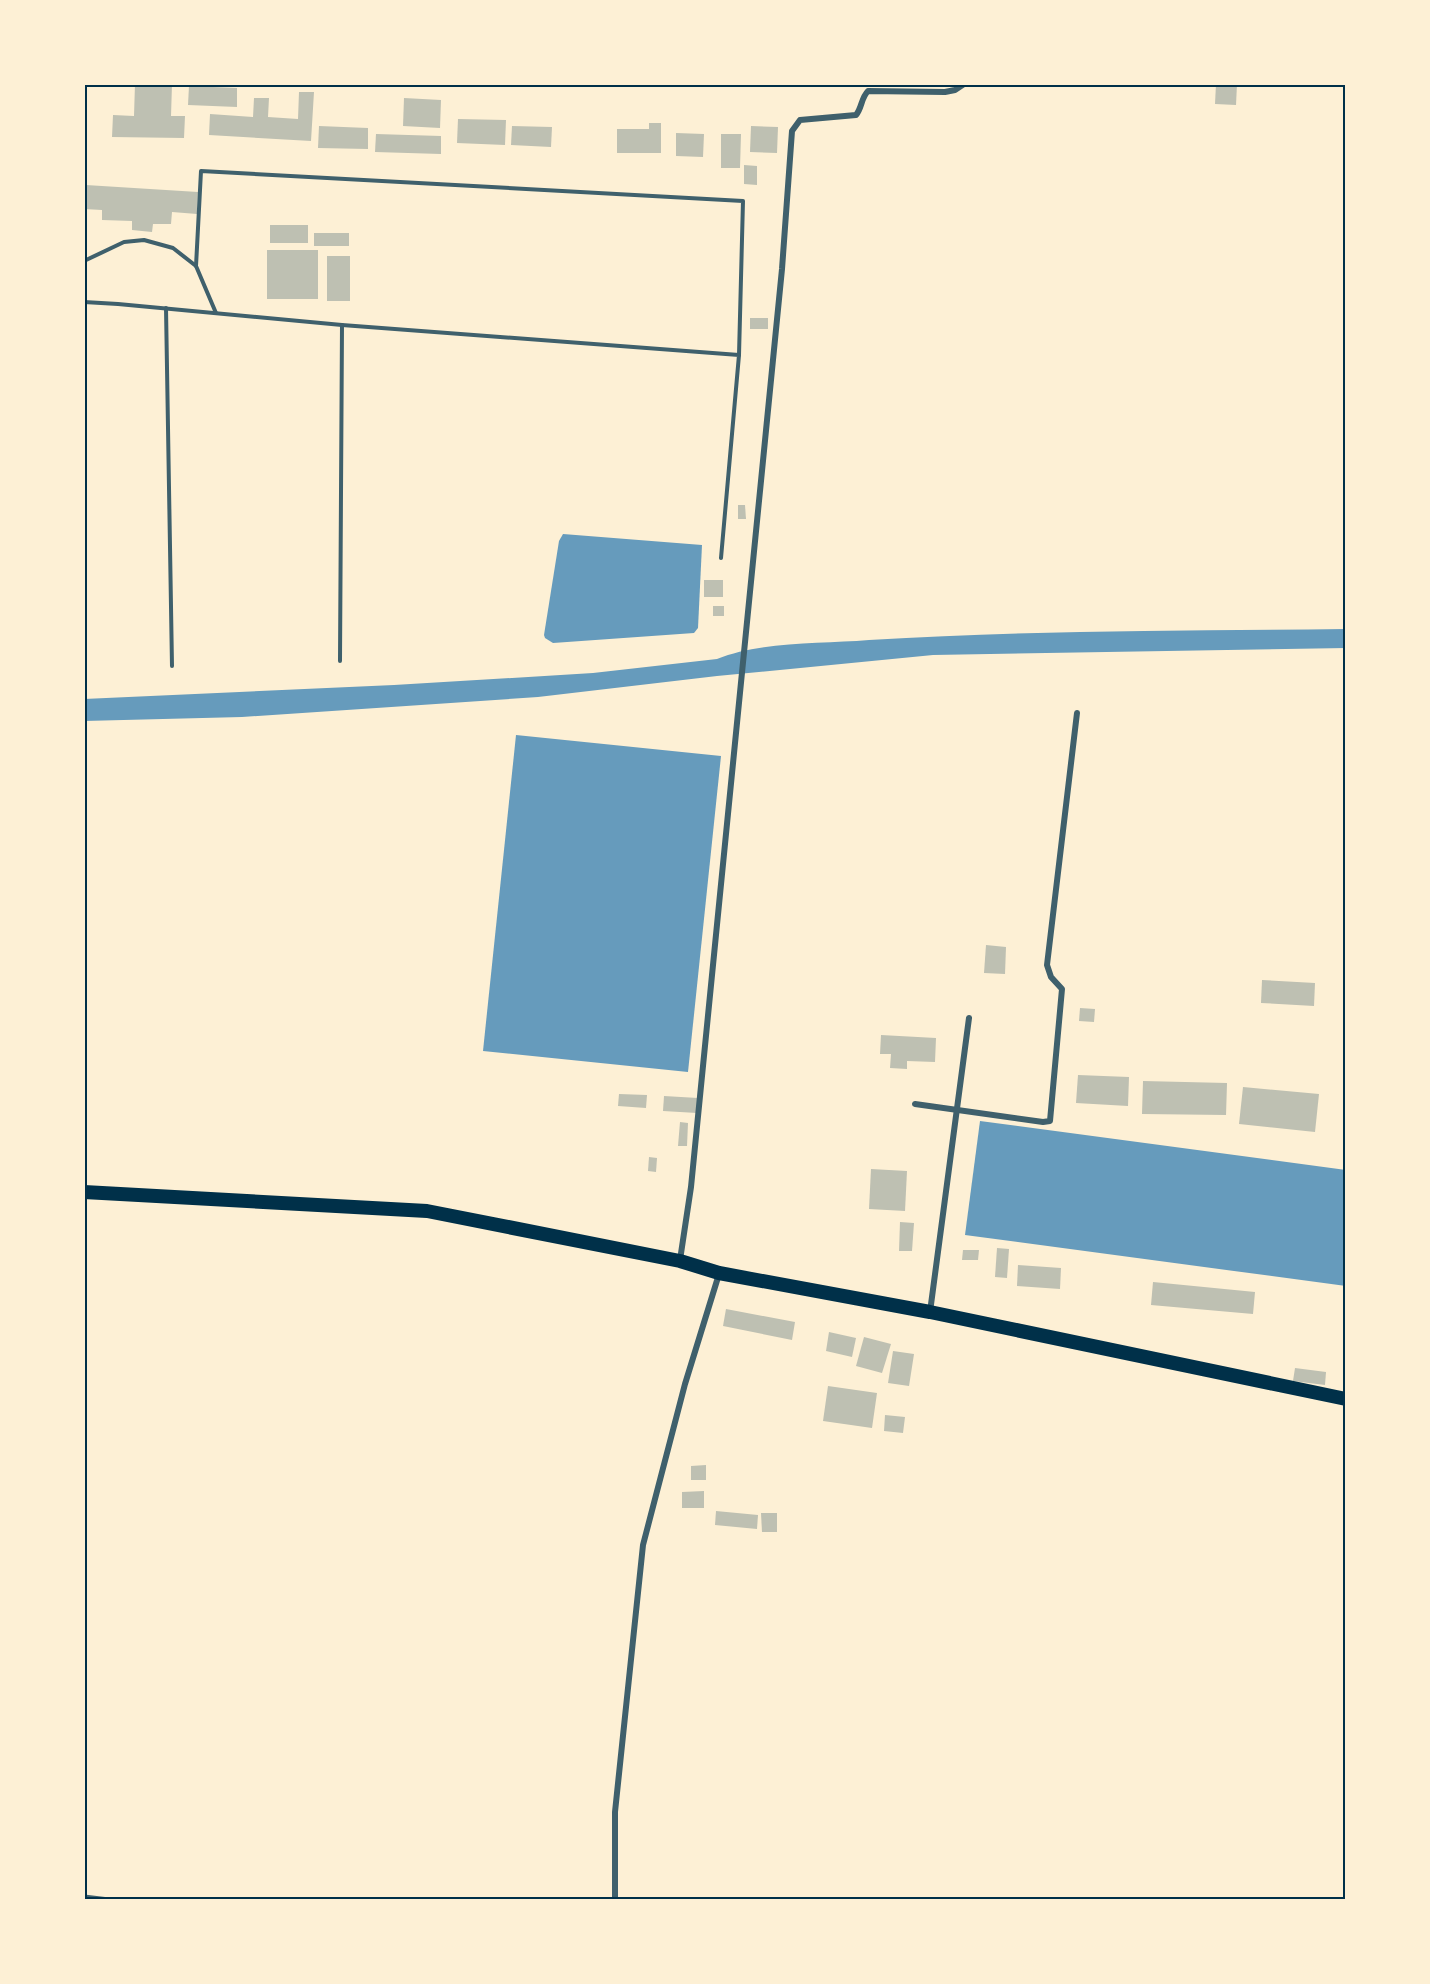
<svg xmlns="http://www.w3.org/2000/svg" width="1430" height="1984" font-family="Overpass,sans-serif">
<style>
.water{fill:#669bbc}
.building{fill:#bec0b2}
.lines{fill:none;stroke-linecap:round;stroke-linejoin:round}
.service{stroke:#3f606c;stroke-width:4}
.pedestrian{stroke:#3f606c;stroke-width:5}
.minor{stroke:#3f606c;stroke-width:6}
.trunk{stroke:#003049;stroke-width:14}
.neatline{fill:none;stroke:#003049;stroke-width:2}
</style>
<rect width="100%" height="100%" fill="#fdf0d5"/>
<g class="water">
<path d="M563,534l139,11 -4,83 -4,5 -141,10 -8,-5 -1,-3 15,-94z"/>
<path d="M1346,629v19l-413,7 -216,21 -179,21 -296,20 -158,4v-22l310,-14 199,-12 124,-14c44,-18 105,-15 152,-19 159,-10 318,-9 477,-11z"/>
<path d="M516,735l205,21 -33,316 -205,-21z"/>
<path d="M980,1121l366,49v116l-381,-51z"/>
</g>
<g class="building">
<path d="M135,84h37l-1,32h14l-1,22 -72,-1 1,-22 21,1z"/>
<path d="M1216,84h21l-1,21 -21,-1z"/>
<path d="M189,86l48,2v19l-49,-2z"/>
<path d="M299,92h15l-3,49 -102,-6 1,-21 43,3 1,-19h15l-1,19 30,2z"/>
<path d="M404,98l37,2 -1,28 -37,-2z"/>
<path d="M458,119l48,1 -1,25 -48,-2z"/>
<path d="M649,123h12v30h-44v-24h32z"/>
<path d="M319,126l49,2v21l-50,-1z"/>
<path d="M512,126l40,1 -1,20 -40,-2z"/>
<path d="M751,126l27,1 -1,26 -27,-1z"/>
<path d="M676,133l28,1 -1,23 -27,-1z"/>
<path d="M376,134l65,2v18l-66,-2z"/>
<path d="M721,134h20l-1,34h-19z"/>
<path d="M744,165l13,1v19l-13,-1z"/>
<path d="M86,185l112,7 -1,22 -25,-2 -1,12h-18l-1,8 -20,-2v-9l-30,-1v-10l-18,-1z"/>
<rect x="270" y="225" width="38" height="18"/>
<rect x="314" y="233" width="35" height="13"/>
<rect x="267" y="250" width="51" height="49"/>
<rect x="327" y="256" width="23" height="45"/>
<rect x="750" y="318" width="18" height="11"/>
<path d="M738,505h7l1,14h-8z"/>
<rect x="704" y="580" width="19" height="17"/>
<rect x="713" y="606" width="11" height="10"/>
<path d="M986,945l20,2 -1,27 -21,-1z"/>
<path d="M1262,980l53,3 -1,23 -53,-3z"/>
<path d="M1080,1008l15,1 -1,13 -15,-1z"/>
<path d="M881,1035l55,3 -1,24 -28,-1v8l-17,-1 1,-14h-11z"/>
<path d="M1078,1075l51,2 -1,29 -52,-3z"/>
<path d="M1143,1081l84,2 -1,32 -84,-1z"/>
<path d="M1243,1087l76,7 -4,38 -76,-8z"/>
<path d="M619,1094l28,1 -1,13 -28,-2z"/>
<path d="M664,1096l34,2 -1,15 -34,-2z"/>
<path d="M680,1122l8,1 -1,23h-9z"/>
<path d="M649,1157l8,1 -1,14 -8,-1z"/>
<path d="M871,1169l36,2 -2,40 -36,-2z"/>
<path d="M900,1222l14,1 -2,28h-13z"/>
<path d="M997,1248l12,1 -2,29 -12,-1z"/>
<path d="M963,1250h16l-1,10h-16z"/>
<path d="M1018,1265l43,3 -1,21 -43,-3z"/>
<path d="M1153,1282l102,10 -2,22 -102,-9z"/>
<path d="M726,1309l69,13 -3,18 -69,-14z"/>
<path d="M829,1332l27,6 -4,19 -26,-6z"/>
<path d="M864,1337l27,7 -9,29 -26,-7z"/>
<path d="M893,1351l21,3 -5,32 -21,-3z"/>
<path d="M1295,1368l31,4 -1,13 -32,-4z"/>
<path d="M828,1386l49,7 -5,35 -49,-7z"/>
<path d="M885,1415l20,2 -2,16 -19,-2z"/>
<path d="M706,1465v15h-15v-14z"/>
<path d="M704,1491v17h-22v-16z"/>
<path d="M716,1511l42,4 -1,14 -42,-4z"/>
<path d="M761,1513h16v19h-15z"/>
</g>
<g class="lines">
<g class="service">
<path d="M84,261l40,-19 20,-2 29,8 23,18 20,47"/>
<path d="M196,266l5,-95 542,30 -4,154"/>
<path d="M84,302l34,2 224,21 397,30 -18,203"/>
<path d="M166,308l6,358"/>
<path d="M340,661l2,-336"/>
</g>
<path class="pedestrian" d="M84,1897l25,3"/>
<g class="minor">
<path d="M915,1104l128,18 7,-1 12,-132 -11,-12 -4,-12 30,-252"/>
<path d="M680,1260l11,-73 91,-918 10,-138 8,-11 56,-5c6,-7 5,-17 12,-24l77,1 10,-2 9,-6"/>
<path d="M930,1312l39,-294"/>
<path d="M615,1900v-88l28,-267 42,-161 34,-110"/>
</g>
<path class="trunk" d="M84,1192l343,19 253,50 39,12 211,39 416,87"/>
</g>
<rect width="1430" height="1984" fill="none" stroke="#fdf0d5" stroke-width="171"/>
<rect x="86" y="86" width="1258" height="1812" class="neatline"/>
</svg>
